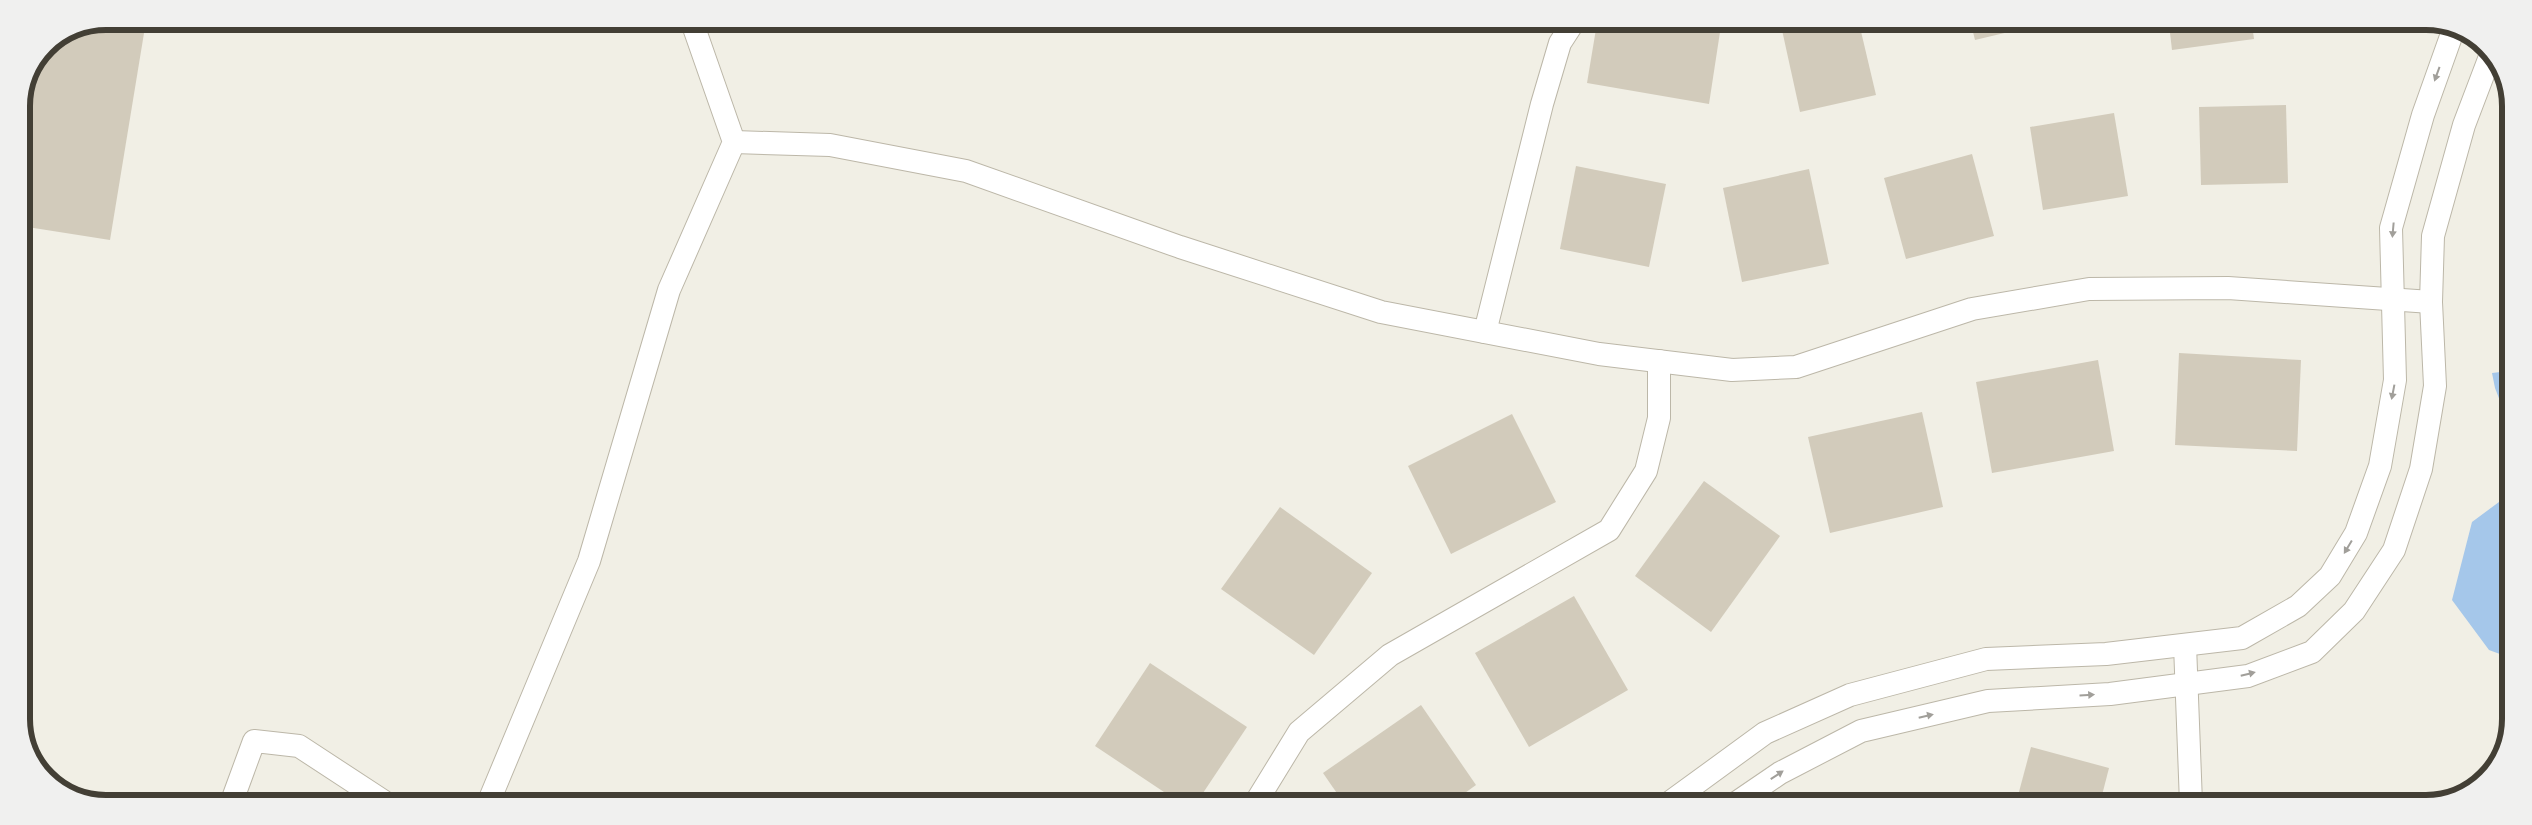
<svg xmlns="http://www.w3.org/2000/svg" width="2532" height="825" font-family="Signika,sans-serif">
<style>
.water{fill:#a5c7ea}
.building{fill:#d2cbbb}
.lines{fill:none;stroke-linecap:round;stroke-linejoin:round}
.service-casing{stroke:#bcb7a8;stroke-width:24}
.service{stroke:#fff;stroke-width:22}
.oneway{fill:#a19f9a}
.rim{fill:none;stroke:#433f35;stroke-width:6}
</style>
<rect width="100%" height="100%" fill="#f1efe5"/>
<g class="water">
<path d="M2509,371v53l-14,-36 -3,-15z"/>
<path d="M2509,443l-1,214 -19,-7 -37,-50 20,-78 27,-20z"/>
</g>
<g class="building">
<path d="M106,21h40l-36,219 -89,-14v-117l7,-35 18,-28 28,-18z"/>
<path d="M1597,23h68l55,9 -11,72 -122,-21z"/>
<path d="M1812,23h47l17,72 -76,17 -18,-82z"/>
<path d="M1971,24h71l-67,16z"/>
<path d="M2169,24h83l2,15 -82,11z"/>
<path d="M2286,105l2,78 -87,2 -2,-78z"/>
<path d="M2114,113l14,83 -85,14 -13,-83z"/>
<path d="M1972,154l22,82 -88,23 -22,-81z"/>
<path d="M1576,166l90,18 -17,83 -89,-18z"/>
<path d="M1809,169l20,95 -87,18 -19,-94z"/>
<path d="M2179,353l122,7 -4,91 -122,-6z"/>
<path d="M2098,360l16,91 -122,22 -16,-91z"/>
<path d="M1922,412l21,95 -113,26 -22,-96z"/>
<path d="M1512,414l44,88 -105,52 -43,-88z"/>
<path d="M1704,481l76,55 -69,96 -76,-56z"/>
<path d="M1280,507l92,66 -58,82 -93,-66z"/>
<path d="M1574,596l54,94 -99,57 -54,-94z"/>
<path d="M1150,663l97,64 -50,75h-18l-84,-56z"/>
<path d="M1421,705l55,80 -25,18 -108,-1 -20,-29z"/>
<path d="M2031,747l78,21 -9,35h-84z"/>
</g>
<g class="lines">
<g class="service-casing">
<g id="service">
<path d="M734,142l96,3 136,26 214,76 201,65 218,42 133,16 64,-3 176,-58 117,-20 139,-1 203,14"/>
<path d="M1485,332l57,-228 18,-61 13,-20"/>
<path d="M2185,645l6,158"/>
<path d="M232,801l22,-60 45,5 84,55"/>
<path d="M489,801l100,-240 80,-271 65,-148 -42,-120"/>
<path d="M1256,802l43,-70 91,-77 219,-125 37,-59 13,-53v-57"/>
<path d="M1669,803l96,-70 85,-38 136,-36 120,-5 136,-16 56,-32 32,-30 26,-43 24,-67 15,-86 -4,-152 32,-113 31,-87"/>
<path d="M1736,803l44,-30 81,-42 127,-30 122,-7 138,-18 64,-24 42,-41 40,-61 27,-81 14,-83 -4,-84 2,-66 31,-111 27,-71"/>
</g>
</g>
<use href="#service" class="service"/>
</g>
<defs><path id="oneway-solid" d="M-6-.8H1V-3.2L6.5 0L1 3.2V.8H-6Z" transform="scale(1.25)"/></defs>
<g class="oneway">
<use href="#oneway-solid" transform="translate(2437 74) rotate(110)"/>
<use href="#oneway-solid" transform="translate(2393 230) rotate(95)"/>
<use href="#oneway-solid" transform="translate(2393 392) rotate(101)"/>
<use href="#oneway-solid" transform="translate(2348 547) rotate(121)"/>
<use href="#oneway-solid" transform="translate(2248 674) rotate(-14)"/>
<use href="#oneway-solid" transform="translate(2087 695) rotate(-4)"/>
<use href="#oneway-solid" transform="translate(1926 716) rotate(-13)"/>
<use href="#oneway-solid" transform="translate(1777 775) rotate(-33)"/>
</g>
<path d="M0 0H2532V825H0ZM106 30H2426A76 76 0 0 1 2502 106V719A76 76 0 0 1 2426 795H106A76 76 0 0 1 30 719V106A76 76 0 0 1 106 30Z" fill="#f0f0ef" fill-rule="evenodd"/>
<path class="rim" d="M106 30H2426A76 76 0 0 1 2502 106V719A76 76 0 0 1 2426 795H106A76 76 0 0 1 30 719V106A76 76 0 0 1 106 30Z"/>
</svg>
